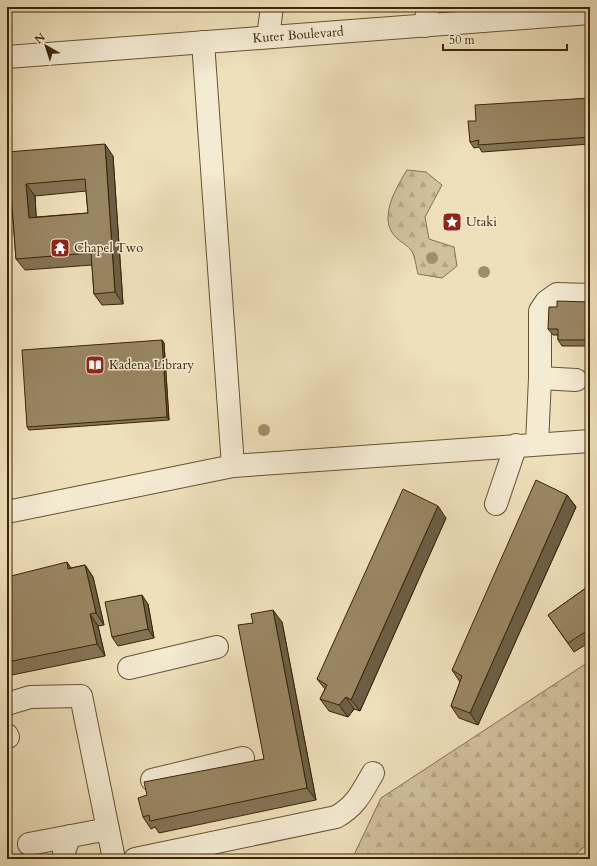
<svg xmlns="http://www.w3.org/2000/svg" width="597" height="866" font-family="Cardo,serif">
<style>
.forest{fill:url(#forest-firs);stroke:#867250}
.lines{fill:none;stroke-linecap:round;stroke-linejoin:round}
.minor-casing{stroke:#685331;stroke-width:24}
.minor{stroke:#f4ebd3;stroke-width:22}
.tree{fill:#a08e6b}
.wall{fill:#847355;stroke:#3c2403;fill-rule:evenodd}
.shaded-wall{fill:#6b5e45;stroke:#3c2403}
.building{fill:#998663;stroke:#3c2403;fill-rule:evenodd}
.labels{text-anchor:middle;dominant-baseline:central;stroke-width:3;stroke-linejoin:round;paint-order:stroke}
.street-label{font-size:13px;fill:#3c2403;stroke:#f4ebd3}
.poi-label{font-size:13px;fill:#3c2403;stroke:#f4ebd3;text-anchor:start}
</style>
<defs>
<pattern id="forest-firs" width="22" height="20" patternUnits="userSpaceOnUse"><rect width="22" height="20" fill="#d0c09c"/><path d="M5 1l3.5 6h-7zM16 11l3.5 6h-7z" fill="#b4a585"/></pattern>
</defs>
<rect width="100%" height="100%" fill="#eee0bb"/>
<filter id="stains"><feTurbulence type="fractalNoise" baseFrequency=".005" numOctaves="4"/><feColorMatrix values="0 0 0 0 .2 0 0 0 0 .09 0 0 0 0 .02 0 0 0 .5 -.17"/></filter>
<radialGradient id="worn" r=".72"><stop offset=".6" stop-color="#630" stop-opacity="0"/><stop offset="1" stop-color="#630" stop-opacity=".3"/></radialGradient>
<g class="forest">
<path d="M407,170l19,2 16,13 -17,32 4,22 25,8 3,19 -15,12 -24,-4c-2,-7 -3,-19 -7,-24 -6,-7 -15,-10 -20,-19 -10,-19 7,-46 16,-61z"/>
<path d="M590,661v181l-20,17h-218l29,-61z"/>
</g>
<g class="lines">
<g class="minor-casing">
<g id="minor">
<path d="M425,26l3,-19"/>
<path d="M268,37l4,-30"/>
<path d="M203,42l30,424"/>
<path id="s1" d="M7,57l583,-44"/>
<path d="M540,378l36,2"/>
<path d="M537,444l3,-66v-67l6,-9 11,-8 33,1"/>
<path d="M496,504l20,-59"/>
<path d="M7,512l226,-46 357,-25"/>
<path d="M129,668l88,-21"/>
<path d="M7,704l23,-7 51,-1 33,163"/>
<path d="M7,735l1,2"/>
<path d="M152,780l91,-22"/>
<path d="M29,844l79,-15"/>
<path d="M65,859l-1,-8 6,-15"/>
<path d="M135,859l201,-42c20,-11 26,-25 37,-44"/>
</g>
</g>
<use href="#minor" class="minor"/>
</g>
<g class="tree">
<circle cx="432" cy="258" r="6"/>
<circle cx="484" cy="272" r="6"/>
<circle cx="264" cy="430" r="6"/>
</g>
<g class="wall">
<path d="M590,98v46l-108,8 -3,-5 -5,1 -4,-6 6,-21z"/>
<path d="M8,152l105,4 10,148 -21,1 -8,-11 -2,-29 -67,5 -9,-11zM86,191l2,22 -52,4 -1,-21z"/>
<path d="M590,302v44h-28l-4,-6v-5h-5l-5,-6 9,-22z"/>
<path d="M162,340l2,3 5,77 -140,10 -2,-3z"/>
<path d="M567,495l9,12 -98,218 -19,-7 -8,-12 9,-24 -8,-12z"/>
<path d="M446,518l-86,193 -6,-2 -6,8 -19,-6 -9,-12 5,-10 -8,-10z"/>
<path d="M85,565l8,12 11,48 -6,1 7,30 -98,20v-99l64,-9z"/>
<path d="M590,585v57l-16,10 -26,-37z"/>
<path d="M148,604l6,34 -36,8 -6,-9z"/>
<path d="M282,622l34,178 -157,33 -4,-6 -4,2 -8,-12 121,-58 -11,-136z"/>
</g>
<g class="shaded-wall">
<path d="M105,144l8,12 10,148 -8,-12z"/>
<path d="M26,184l9,12 2,34 -8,-12z"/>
<path d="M162,340l2,3 5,77 -2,-3z"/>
<path d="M567,495l9,12 -98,218 -8,-12z"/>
<path d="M438,506l8,12 -86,193 -9,-11z"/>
<path d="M67,562l8,12 -7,-5z"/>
<path d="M85,565l8,12 11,48 -8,-12z"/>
<path d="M142,595l6,9 6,34 -6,-9z"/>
<path d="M273,610l9,12 34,178 -9,-12z"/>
<path d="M90,614l8,12 7,30 -8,-12z"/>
<path d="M346,697l8,12 -6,8 -9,-12z"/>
</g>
<g class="building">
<path d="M590,98v39l-112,8 1,-5 -9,2 -2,-21h8l-1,-16z"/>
<path d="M105,144l10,148 -21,2 -3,-41 -75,6 -8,-107zM85,179l3,34 -59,5 -3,-34z"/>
<path d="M557,301l33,1v38h-32v-11h-10l1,-22h8z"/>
<path d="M162,340l5,77 -140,10 -5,-77z"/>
<path d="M536,480l31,15 -97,218 -19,-7 11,-30 -10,-6z"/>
<path d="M403,489l35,17 -87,194 -5,-3 -7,8 -19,-6 7,-14 -10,-6z"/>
<path d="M67,562l1,7 17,-4 11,48 -6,1 7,30 -90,18v-85z"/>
<path d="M590,585v44l-22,14 -20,-28z"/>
<path d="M142,595l6,34 -36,8 -7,-35z"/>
<path d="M273,610l34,178 -157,33 -1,-6 -6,2 -5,-19 9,-3 -3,-13 120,-23 -26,-134 15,-2 -2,-9z"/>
</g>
<defs>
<g id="sight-square" transform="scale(1)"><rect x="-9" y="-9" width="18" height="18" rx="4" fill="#8f2418" stroke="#f4ebd3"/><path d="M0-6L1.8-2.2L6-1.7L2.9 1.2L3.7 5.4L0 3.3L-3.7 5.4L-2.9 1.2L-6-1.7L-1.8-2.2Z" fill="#fff"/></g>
<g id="temple-square" transform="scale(1)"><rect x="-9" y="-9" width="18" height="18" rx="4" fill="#8f2418" stroke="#f4ebd3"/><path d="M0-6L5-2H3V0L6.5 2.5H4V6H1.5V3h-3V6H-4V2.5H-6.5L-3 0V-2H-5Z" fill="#fff"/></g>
<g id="library-square" transform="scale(1)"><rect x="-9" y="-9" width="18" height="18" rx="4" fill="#8f2418" stroke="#f4ebd3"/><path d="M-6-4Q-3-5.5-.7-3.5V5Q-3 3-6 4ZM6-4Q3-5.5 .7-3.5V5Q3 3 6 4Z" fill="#fff"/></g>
</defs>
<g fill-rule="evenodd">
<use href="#sight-square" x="452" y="222"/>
<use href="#temple-square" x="60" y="248"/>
<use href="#library-square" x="95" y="365"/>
</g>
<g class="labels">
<g class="street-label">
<text stroke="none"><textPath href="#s1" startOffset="292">Kuter Boulevard</textPath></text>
</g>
<g class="poi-label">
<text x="466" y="222">Utaki</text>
<text x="74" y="248">Chapel Two</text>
<text x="109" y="365">Kadena Library</text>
</g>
</g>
<rect width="597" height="866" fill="none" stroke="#eee0bb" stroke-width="24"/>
<rect x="8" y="8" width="581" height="850" fill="none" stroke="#3c2403" stroke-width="2"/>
<rect x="12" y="12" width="573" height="842" fill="none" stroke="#3c2403"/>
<g transform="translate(46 46) rotate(321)" stroke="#f4ebd3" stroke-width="3" paint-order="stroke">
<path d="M0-3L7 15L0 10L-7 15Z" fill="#3c2403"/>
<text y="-6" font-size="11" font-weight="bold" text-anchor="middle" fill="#3c2403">N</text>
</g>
<path d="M443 44v6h124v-6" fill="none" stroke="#3c2403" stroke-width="2"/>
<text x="449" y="44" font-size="12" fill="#3c2403" stroke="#f4ebd3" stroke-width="3" paint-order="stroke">50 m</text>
<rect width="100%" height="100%" filter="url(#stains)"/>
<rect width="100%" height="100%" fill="url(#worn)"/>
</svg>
